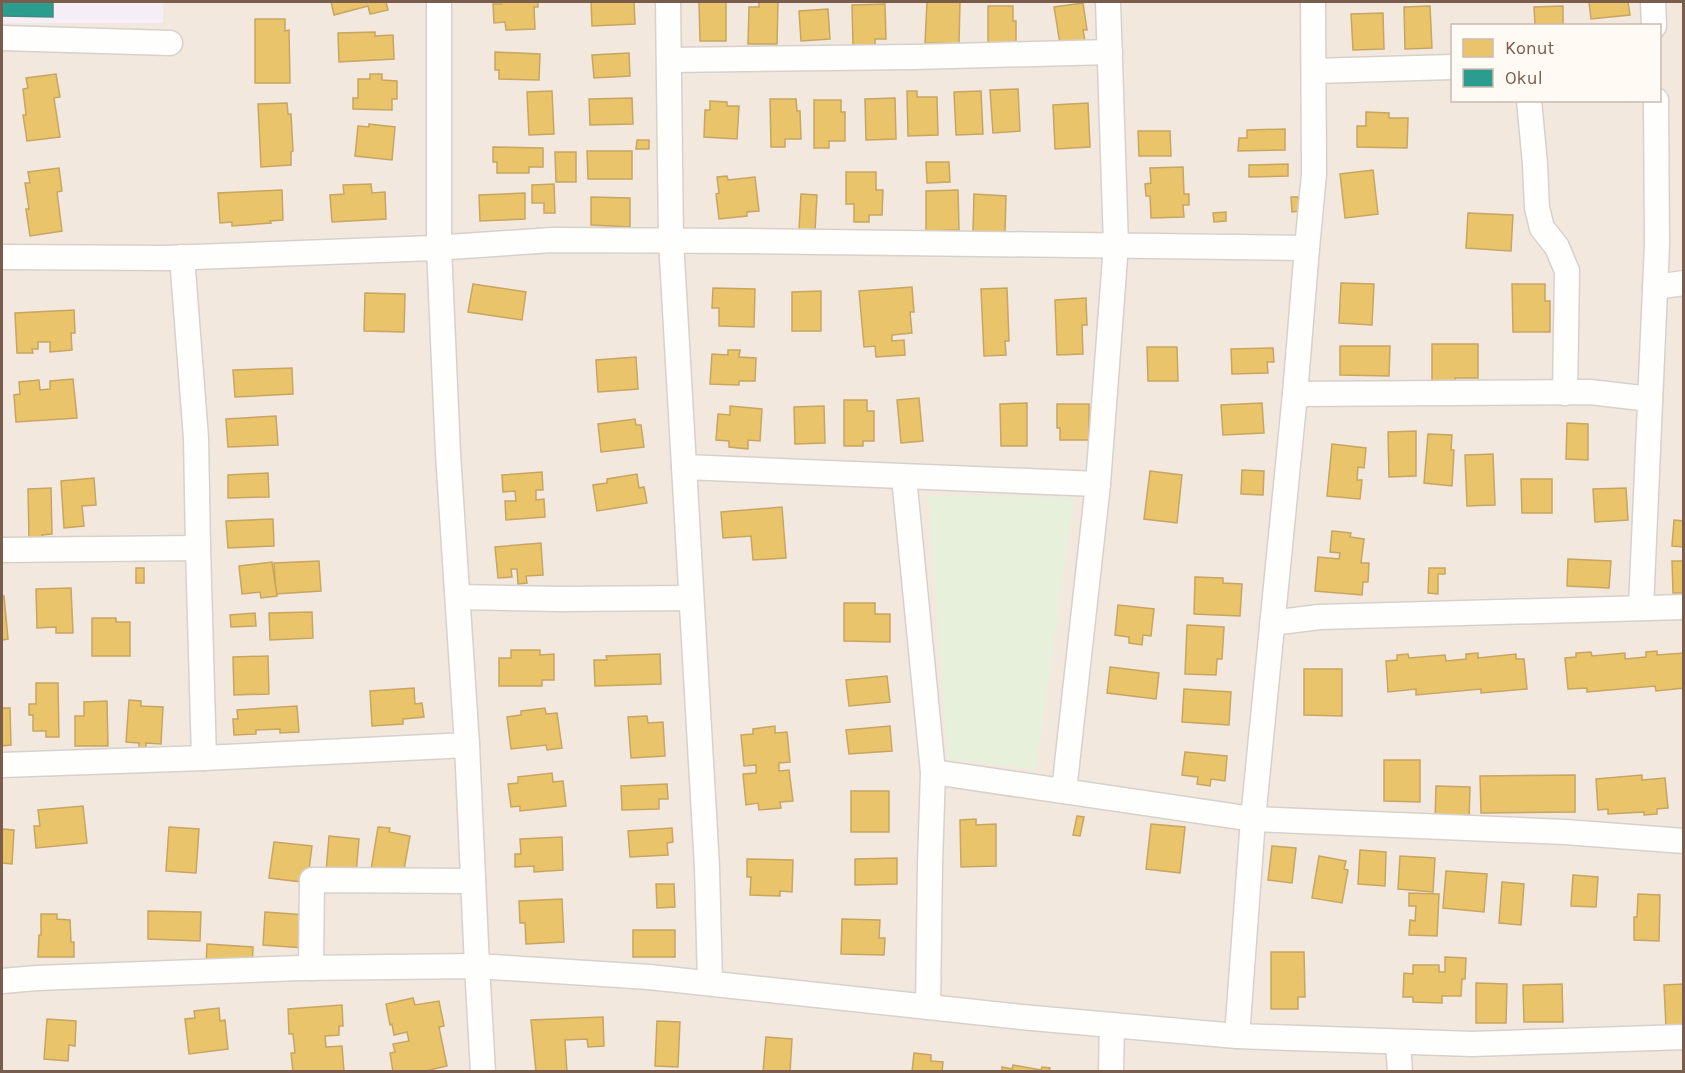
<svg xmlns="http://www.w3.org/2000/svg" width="1685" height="1073" font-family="Karla,sans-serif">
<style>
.residential{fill:#f2e8de;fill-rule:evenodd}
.education{fill:#f6eef6}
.green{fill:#e7f0db}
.homes{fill:#e9c46a;stroke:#c8a561;stroke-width:1.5}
.schools{fill:#2a9d8f;stroke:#428a7b;stroke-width:1.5}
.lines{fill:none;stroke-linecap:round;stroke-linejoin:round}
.minor-casing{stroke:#d7d1cb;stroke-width:27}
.minor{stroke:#fefefd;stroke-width:24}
</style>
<rect width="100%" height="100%" fill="#f9f5f0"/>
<path class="residential" d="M2,2h1681v1069h-1681zM1452,26h208v74h-208z"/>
<rect class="education" x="2" y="2" width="161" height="21"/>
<path class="green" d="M928,495l146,3 -38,272 -88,-11z"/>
<g class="homes">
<path d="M331,2h55l2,8 -18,4 -2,-8 -34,9z"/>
<path d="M500,2h38v5h-4l1,22 -29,1 -1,-8 -11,1 -1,-19h8z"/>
<path d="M591,2h43l1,22 -43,2z"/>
<path d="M699,2h27v39h-26z"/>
<path d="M759,2h19l-1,42h-29l1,-37h10z"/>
<path d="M927,2h33l-1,42 -34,-1z"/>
<path d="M1589,2h39l2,13 -39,4z"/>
<path d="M1083,3l4,27h-4l2,11 -25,3 -6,-37z"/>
<path d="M885,4l1,35h-11v6l-22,1 -1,-41z"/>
<path d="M988,6h25v15h3v26h-28z"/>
<path d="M1430,6l2,42 -27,1 -1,-42z"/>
<path d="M1563,6v20h-28l-1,-19z"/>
<path d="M828,9l2,30 -29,2 -2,-30z"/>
<path d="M1383,13l1,36 -31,1 -2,-36z"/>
<path d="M255,19h30v12l4,-1 1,53h-35z"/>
<path d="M375,32v4l18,-1 1,24 -55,3 -1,-29z"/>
<path d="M495,52l45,2 -1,26 -40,-1v-9h-4z"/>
<path d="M629,53l1,23 -36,2 -2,-23z"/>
<path d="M56,74l4,23 -6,1 6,39 -33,4 -4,-26h3l-3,-26 5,-1 -2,-10z"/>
<path d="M370,74h12v6l15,1v18h-5v11l-39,-1v-11h5v-19h12z"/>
<path d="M1018,89l2,42 -27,2 -3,-43z"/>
<path d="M552,91l2,43 -25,1 -2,-43z"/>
<path d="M907,91h10v6h20l1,38 -30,1z"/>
<path d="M981,91l2,43 -27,1 -2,-43z"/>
<path d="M632,98l1,26 -43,1 -1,-26z"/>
<path d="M895,98l1,41 -30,1 -1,-41z"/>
<path d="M770,99h26l1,12h3l1,28h-16v8h-14z"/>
<path d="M814,100h27v12h4v29h-16v7h-15z"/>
<path d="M710,101l17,1v4h12l-2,33 -33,-2 1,-27h5z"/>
<path d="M287,103l1,11h3l2,37 -2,1v13l-30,2 -3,-63z"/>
<path d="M1088,103l2,44 -35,2 -2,-44z"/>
<path d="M1366,112l23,1v5h19l-1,30 -50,-1v-21h9z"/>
<path d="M369,124l26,3 -3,33 -37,-4 3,-30 11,1z"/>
<path d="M1285,129v21l-47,1 1,-13h8v-8z"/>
<path d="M1138,131h32l1,25h-32z"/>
<path d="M637,140h12v9h-13z"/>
<path d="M493,147l50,1v19h-14v6h-32v-11h-4z"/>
<path d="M587,151h45v28h-44z"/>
<path d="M555,152h21v30h-20z"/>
<path d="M926,162h23l1,20 -23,1z"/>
<path d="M1288,164v12l-39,1v-12z"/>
<path d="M1183,167l1,27h5v11h-6l1,12 -33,1 -1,-22h-4l-1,-12 6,-1 -1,-15z"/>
<path d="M59,168l3,23 -5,1 5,39 -32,5 -4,-27h3l-4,-26h5l-2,-11z"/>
<path d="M1373,170l5,44 -33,4 -5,-44z"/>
<path d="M846,172h30v18h7l-1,25h-13v7h-15v-18h-8z"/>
<path d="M727,176l1,4 27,-3 4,34 -12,1v4l-28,3 -3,-25 3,-1 -2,-16z"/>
<path d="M371,184l1,9 13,-1 1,27 -54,3 -2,-27 14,-1 -1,-9z"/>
<path d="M554,184l1,29h-11v-10h-12v-18z"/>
<path d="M282,190l1,30 -13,1 1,2 -39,3v-4l-12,1 -2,-30z"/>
<path d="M958,190l1,40 -33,1v-40z"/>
<path d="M525,193v26l-45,2 -1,-26z"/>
<path d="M801,194l16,1 -2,36 -16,-1z"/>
<path d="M974,194l32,2 -1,37 -32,-1z"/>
<path d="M591,197l39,1v29l-39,-2z"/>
<path d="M1291,197h7l2,14 -8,1z"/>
<path d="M1226,212v9l-12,1 -1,-9z"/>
<path d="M1468,213l45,2 -2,36 -45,-3z"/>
<path d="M1341,283l33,1 -2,41 -33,-2z"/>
<path d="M473,284l53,8 -4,28 -54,-8z"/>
<path d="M1512,284h33v17h5v31h-37z"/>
<path d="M912,287l2,25h-4l2,21 -20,2v6l12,-1 1,15 -29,2 -1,-11 -11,1 -5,-56z"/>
<path d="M713,288l42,1 -1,38 -35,-1v-18h-7z"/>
<path d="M1007,288l2,53h-4l1,14 -22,1 -3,-67z"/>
<path d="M821,291v40h-29v-39z"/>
<path d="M365,293l40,1 -1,38 -40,-1z"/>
<path d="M1086,298l1,27h-5l1,29 -26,1 -2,-55z"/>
<path d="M74,310l1,23h-4l1,17 -22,2v-10h-12v7h-6l1,4h-16l-2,-40z"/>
<path d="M1432,344h46v34h-23v3h-23z"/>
<path d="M1340,346h50l-1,30 -49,-1z"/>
<path d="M1147,347h30l1,34h-30z"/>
<path d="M1273,348l1,14h-7l1,11 -36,1 -1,-25z"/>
<path d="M728,350h12l-1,7 17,1 -1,23h-16v4l-29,-1 2,-30 16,1z"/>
<path d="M636,357l2,32 -40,3 -2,-32z"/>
<path d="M292,368l1,26 -58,3 -2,-27z"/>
<path d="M73,379l4,39 -61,4 -2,-27 6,-1 -1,-12 20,-2 1,10 10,-1v-8z"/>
<path d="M919,398l4,43 -22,2 -4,-43z"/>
<path d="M844,400h23v11h7v30h-11v5h-19z"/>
<path d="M1027,403v43h-26l-1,-42z"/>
<path d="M1262,403l2,30 -41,2 -2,-30z"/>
<path d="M1057,404h32v36h-29v-12h-3z"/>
<path d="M730,406l32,3 -2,32 -12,-1v9l-19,-2v-6l-13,-1 2,-26 12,1z"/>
<path d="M824,406l1,37 -30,1 -1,-37z"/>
<path d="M276,416l2,29 -50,2 -2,-28z"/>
<path d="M635,419l1,6h5l3,22 -43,5 -3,-28z"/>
<path d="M1567,423l21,1v36l-22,-1z"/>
<path d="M1416,431v45l-27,1 -1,-45z"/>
<path d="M1428,434l24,1 -1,15h3l-2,36 -28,-3z"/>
<path d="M1332,444l34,4 -2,20 -6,-1 -1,13h5l-2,19 -33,-3z"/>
<path d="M1493,454l2,51 -28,1 -2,-51z"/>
<path d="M1242,470l22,1 -1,24 -22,-1z"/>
<path d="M1150,471l32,4 -5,48 -33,-4z"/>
<path d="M542,472l1,18h-7v10l8,-1 1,18 -39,3 -1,-19h11l-1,-10 -12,1 -1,-17z"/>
<path d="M268,473l1,24 -41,1v-23z"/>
<path d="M637,474l2,14 5,-1 3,16 -50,8 -4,-26 14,-2v-4z"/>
<path d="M94,478l2,27 -14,1 2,20 -20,2 -3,-47z"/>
<path d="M1521,479h31v34h-30z"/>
<path d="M51,488l1,46 -10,1 1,6h-14l-1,-52z"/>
<path d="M1626,488l2,32 -33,2 -2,-33z"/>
<path d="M782,507l4,51 -33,2 -2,-24 -28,2 -2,-26z"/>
<path d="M273,519l1,27 -46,2 -2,-27z"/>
<path d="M1674,520l10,1v26l-12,-1z"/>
<path d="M1332,531l19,2 -1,4 14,2 -3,24h8l-1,19h-5l-1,13 -47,-4 3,-34 21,2 1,-6 -10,-1z"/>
<path d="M541,543l2,32 -17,1 1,7 -9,1 -1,-15h-6l1,8 -14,1 -3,-31z"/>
<path d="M1568,559l43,2 -2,27 -42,-2z"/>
<path d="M319,561l2,30 -45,3 -2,-31z"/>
<path d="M1672,561h12v32h-11z"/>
<path d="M272,562l5,34 -16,2 -1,-6 -18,2 -3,-28z"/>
<rect x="136" y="568" width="8" height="15"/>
<path d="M1429,568h16v6h-7v20l-10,-1z"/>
<path d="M1195,577l28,1v5l19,1 -2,32 -46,-2z"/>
<path d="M71,588l2,45h-17v-6l-19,1 -1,-39z"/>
<path d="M2,596h2l4,43 -6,1z"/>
<path d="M844,603h31v11h15v28l-46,-1z"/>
<path d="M1118,605l36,4 -3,27 -8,-1 -1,10 -13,-2v-6l-14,-2z"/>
<path d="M312,612l1,26 -43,2 -1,-27z"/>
<path d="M255,613l1,13 -25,1 -1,-12z"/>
<path d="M92,618h24v4h14v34h-38z"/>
<path d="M1187,625l37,2 -2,32h-5l-1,16 -31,-1z"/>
<path d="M511,650h29v5l14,-1v26h-12v6h-43v-28h12z"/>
<path d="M1657,651v4l27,-2v35l-28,3 -1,-5 -68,6v-4l-19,1 -3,-31 11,-1v-4l15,-1 1,4 33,-3v6l21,-2v-5z"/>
<path d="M1478,653v5l38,-4v5h8l3,30 -46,4v-4l-65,6v-6l-28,3 -2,-31 11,-1v-5l11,-1 1,4 36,-3 1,6 20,-2v-5z"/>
<path d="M660,654l1,30 -66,2 -1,-26h13l-1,-4z"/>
<path d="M268,656l1,38 -35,1 -1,-38z"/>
<path d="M1110,667l49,6 -3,26 -49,-6z"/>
<path d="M1304,669h38v47l-38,-1z"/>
<path d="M887,676l3,26 -41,4 -3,-26z"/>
<path d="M36,683h22l1,54h-13v-6h-13v-16h-4v-11h7z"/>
<path d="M414,688l1,16 7,-1 2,14 -21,2v5l-31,2 -2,-35z"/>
<path d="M1184,689l47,3 -2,33 -47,-3z"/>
<path d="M129,700l12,1v5l22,1 -2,37 -15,-1v5h-7v-5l-13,-1z"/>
<path d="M107,701l1,45h-33v-30h9v-14z"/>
<path d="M297,706l2,26 -19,1v-4l-24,1v4l-22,1 -1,-16h5l-1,-9z"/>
<path d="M2,708h8l1,37 -9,1z"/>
<path d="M545,708l1,6 11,-1 5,35 -15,2 -1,-5 -35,4 -4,-32 14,-2v-4z"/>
<path d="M647,716l1,7 15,-1 2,34 -34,2 -3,-41z"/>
<path d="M775,726v7l12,-1 3,30 -11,1v8l10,-1 4,31 -13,1 1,6 -22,2 -1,-7 -12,2 -3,-31 13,-1v-8l-12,1 -3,-31 12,-1v-5z"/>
<path d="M890,726l2,25 -43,3 -3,-24z"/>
<path d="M1185,752l42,4 -2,25 -14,-2 -1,7 -13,-2 1,-7 -16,-2z"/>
<path d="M1384,760h36v42l-36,-1z"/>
<path d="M552,773l1,9 10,-1 3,25 -46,5v-5l-9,1 -3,-23 10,-1v-6z"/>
<path d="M1575,775v37l-94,1 -1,-37z"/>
<path d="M1642,775v5l23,-2 3,30 -11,1v5l-13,1v-3l-36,2v-5l-10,1 -2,-31z"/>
<path d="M667,784l1,15h-9v10l-37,1 -1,-24z"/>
<path d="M1436,786l34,1 -1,34 -34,-1z"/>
<rect x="851" y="791" width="38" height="41"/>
<path d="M83,806l4,37 -51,5 -2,-22h6l-2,-16z"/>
<path d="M1077,816l7,1 -4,19 -7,-1z"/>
<path d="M976,819v6l20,-1v42l-35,1 -1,-47z"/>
<path d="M1151,824l34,3 -5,46 -34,-4z"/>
<path d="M169,827l30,2 -3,44 -30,-2z"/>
<path d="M378,827l12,1 -1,4 21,4 -7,39 -32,-5z"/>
<path d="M672,828l1,14 -6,1 1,12 -38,2 -2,-26z"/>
<path d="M2,829l12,1 -2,34 -10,-1z"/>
<path d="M329,836l30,3 -3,35 -30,-2z"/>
<path d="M562,837l1,33 -29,2v-6l-19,1v-13h6l-1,-15z"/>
<path d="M274,842l38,4 -4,32 2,5 -41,-5z"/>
<path d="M1272,846l24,2 -4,35 -24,-3z"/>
<path d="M1360,850l26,2 -1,34 -27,-2z"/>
<path d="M1319,856l27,5 -2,8 4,1 -6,33 -30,-5z"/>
<path d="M1400,856l35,2 -2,34 -35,-3z"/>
<path d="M897,858v26l-42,1v-26z"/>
<path d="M747,859l46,1 -1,32 -12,-1v5l-30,-1 1,-18h-4z"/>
<path d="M1446,871l41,3 -3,38 -41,-4z"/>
<path d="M1573,875l25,2 -2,30 -25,-1z"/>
<path d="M1502,882l22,2 -3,41 -22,-2z"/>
<path d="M656,884h18l1,23 -18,1z"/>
<path d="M1409,893l30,1 -2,42 -28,-1 1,-15 5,1 1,-15h-7z"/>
<path d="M1638,894l22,1 -1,46 -25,-1v-23h3z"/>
<path d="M562,899l2,43 -38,2 -1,-21h-5l-1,-22z"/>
<path d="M148,911l53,1 -1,29 -52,-2z"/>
<path d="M265,912l41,3 -2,33 -41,-3z"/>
<path d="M41,914h16v5l13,1 1,22h3v15h-36l1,-22h2z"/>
<path d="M842,919l38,1 -1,18h6l-1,17 -43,-1z"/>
<rect x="633" y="930" width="42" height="27"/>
<path d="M207,944l46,3 -1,21 -46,-3z"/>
<path d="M1271,952h33l1,45h-7v12h-27z"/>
<path d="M1445,957l21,1 -1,21h-3l-1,17h-19v7l-29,-1v-5h-10l1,-24 9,1v-9h26v7h6z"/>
<path d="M1476,983l31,1 -1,39h-30z"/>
<path d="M1562,984l1,38h-39l-1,-37z"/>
<path d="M1684,984v43l-18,1 -2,-43z"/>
<path d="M413,998l2,7 24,-4 5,25 -5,1 8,39 -26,6h-28l-3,-19 5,-1 -2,-8 16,-3 -2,-9 -13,3 -2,-11 -2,1 -4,-21z"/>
<path d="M342,1005l1,21h-4v9l-14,1 1,11 16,-1 2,26h-51l-2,-19h4l-2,-19h-4l-1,-25z"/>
<path d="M219,1008l1,13 5,-1 3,29 -39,5 -4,-35 10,-1 -1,-7z"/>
<path d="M603,1017l1,29 -16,1 -1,-8 -22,1 2,32h-31l-5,-52z"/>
<path d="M47,1019l29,2 -1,25 -6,-1 -1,16 -24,-2z"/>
<path d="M657,1021l23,1 -2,45 -23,-1z"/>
<path d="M766,1037l26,2 -2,33h-27z"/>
<path d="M914,1053l17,2v6l12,1 -1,10h-30z"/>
<path d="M1013,1065l28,5 1,-3 8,1 -1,4h-47v-5l10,2z"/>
</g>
<path class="schools" d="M2,2h51v15l-51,-1z"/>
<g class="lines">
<g class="minor-casing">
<g id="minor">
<path d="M668,2l3,238 36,627 3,116"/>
<path d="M1653,2l1,24"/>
<path d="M2,38l168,5"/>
<path d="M670,60l243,-3 197,-5"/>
<path d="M1314,71l138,-4"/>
<path d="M1529,100l6,64 2,44 5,20 15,19 10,24 -2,122"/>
<path d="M2,257l164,1 268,-10 118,-8 195,1 560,7 7,-74 -1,-172"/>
<path d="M182,257l14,181 2,110 6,210"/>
<path d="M1655,287l29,-4"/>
<path d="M1295,394l295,-2 60,7"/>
<path d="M684,467l414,17"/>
<path d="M904,477l29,295 -3,92 -2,143"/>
<path d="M2,550l196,-2"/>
<path d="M458,597l101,2 132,-1"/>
<path d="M1641,608l16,-364 -1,-144"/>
<path d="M1272,623l47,-6 365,-10"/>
<path d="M467,745l10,221 172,11 372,40 216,19 16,-217 42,-425 12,-146"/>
<path d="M2,765l202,-7 263,-13 -19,-291 -9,-206v-246"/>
<path d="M933,772l320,47 312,13 119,9"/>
<path d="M1064,791l34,-307 18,-239 -8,-243"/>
<path d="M311,968l1,-88 161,1"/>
<path d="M2,981l35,-3 263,-10 177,-2 6,106"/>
<path d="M1237,1036l235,8 212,-7"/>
<path d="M1398,1042l2,30"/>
<path d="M1111,1072l1,-47"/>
</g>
</g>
<use href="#minor" class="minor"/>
</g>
<rect width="1685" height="1073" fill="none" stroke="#7a5c4d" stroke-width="6"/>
<rect x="1451" y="24" width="210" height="78" fill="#fffaf3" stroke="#cabbb1" stroke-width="1.5"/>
<rect x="1463" y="39" width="30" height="18" fill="#e9c46a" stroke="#cabbb1" stroke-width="1.5"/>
<text x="1505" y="54" font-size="18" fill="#7a5c4d">Konut</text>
<rect x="1463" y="69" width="30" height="18" fill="#2a9d8f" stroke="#cabbb1" stroke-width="1.5"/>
<text x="1505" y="84" font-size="18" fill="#7a5c4d">Okul</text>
</svg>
